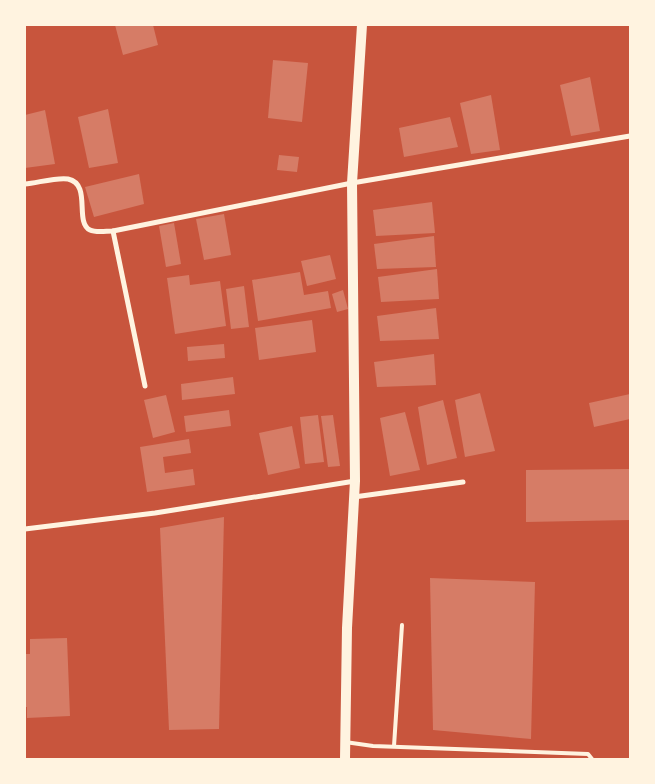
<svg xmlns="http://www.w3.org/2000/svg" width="655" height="784" font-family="'Noto Serif',serif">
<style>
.building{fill:#d67c66}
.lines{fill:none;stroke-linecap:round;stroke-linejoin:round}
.service{stroke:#fff3e0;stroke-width:4}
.minor{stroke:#fff3e0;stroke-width:5}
.secondary{stroke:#fff3e0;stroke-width:10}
</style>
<rect width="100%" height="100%" fill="#c8553d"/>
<g class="building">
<path d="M115,25h38l5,20 -35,10z"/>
<path d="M273,60l35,3 -6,59 -34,-4z"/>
<path d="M590,77l10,54 -29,5 -11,-51z"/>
<path d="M491,95l9,55 -29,4 -11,-51z"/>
<path d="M108,109l10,54 -29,5 -11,-51z"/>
<path d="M45,110l10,54 -30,4v-53z"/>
<path d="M450,117l8,30 -54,10 -5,-29z"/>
<path d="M279,155l20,2 -2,15 -20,-2z"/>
<path d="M139,174l5,30 -50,13 -9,-30z"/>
<path d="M432,202l3,31 -59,3 -3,-26z"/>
<path d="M224,214l7,41 -27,5 -8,-41z"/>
<path d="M174,223l7,41 -15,3 -7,-41z"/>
<path d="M434,236l2,31 -59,2 -3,-25z"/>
<path d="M330,255l6,24 -29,7 -6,-25z"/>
<path d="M437,269l2,30 -58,3 -3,-25z"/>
<path d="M300,272l4,23 24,-4 3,17 -73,13 -6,-41z"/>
<path d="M189,275l1,10 30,-4 6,45 -51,8 -8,-56z"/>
<path d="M244,286l5,41 -18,2 -5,-40z"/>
<path d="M343,290l5,19 -11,3 -5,-18z"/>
<path d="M436,308l3,31 -59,2 -3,-25z"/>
<path d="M312,320l4,32 -57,8 -4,-32z"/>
<path d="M224,344l1,14 -37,3 -1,-14z"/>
<path d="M434,354l2,31 -59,2 -3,-25z"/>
<path d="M233,377l2,17 -53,6 -1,-16z"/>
<path d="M480,393l15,58 -30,6 -10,-57z"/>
<path d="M630,394v25l-36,8 -5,-24z"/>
<path d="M166,395l9,37 -22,6 -9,-38z"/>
<path d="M443,400l14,58 -30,7 -9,-58z"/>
<path d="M229,410l2,16 -45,6 -2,-16z"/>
<path d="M405,412l15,58 -30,6 -10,-58z"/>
<path d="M318,415l6,47 -19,2 -5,-47z"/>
<path d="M333,415l7,51 -12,1 -7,-51z"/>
<path d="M292,426l8,42 -32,7 -9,-42z"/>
<path d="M189,439l2,14 -28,4 2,16 28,-4 2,16 -48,7 -7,-45z"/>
<path d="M630,469v51l-104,2v-52z"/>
<path d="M224,517l-5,212 -50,1 -9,-202z"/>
<path d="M430,578l105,4 -4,157 -98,-9z"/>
<path d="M67,638l3,78 -43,2v-11h-2v-53h5v-15z"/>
</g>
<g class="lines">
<g class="service">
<path d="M345,742l28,4 215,8 4,5"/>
<path d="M394,746l8,-121"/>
</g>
<g class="minor">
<path d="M25,184c12,-1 32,-7 43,-5 24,5 6,43 22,51 6,3 16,1 23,1l239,-48 278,-47"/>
<path d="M113,231l32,155"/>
<path d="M354,497l109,-15"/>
<path d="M25,529l130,-16 200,-32"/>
</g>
<path class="secondary" d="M345,759l2,-131 8,-147 -3,-298 10,-158"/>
</g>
<rect width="655" height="784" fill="none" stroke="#fff3e0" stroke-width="52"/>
</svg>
